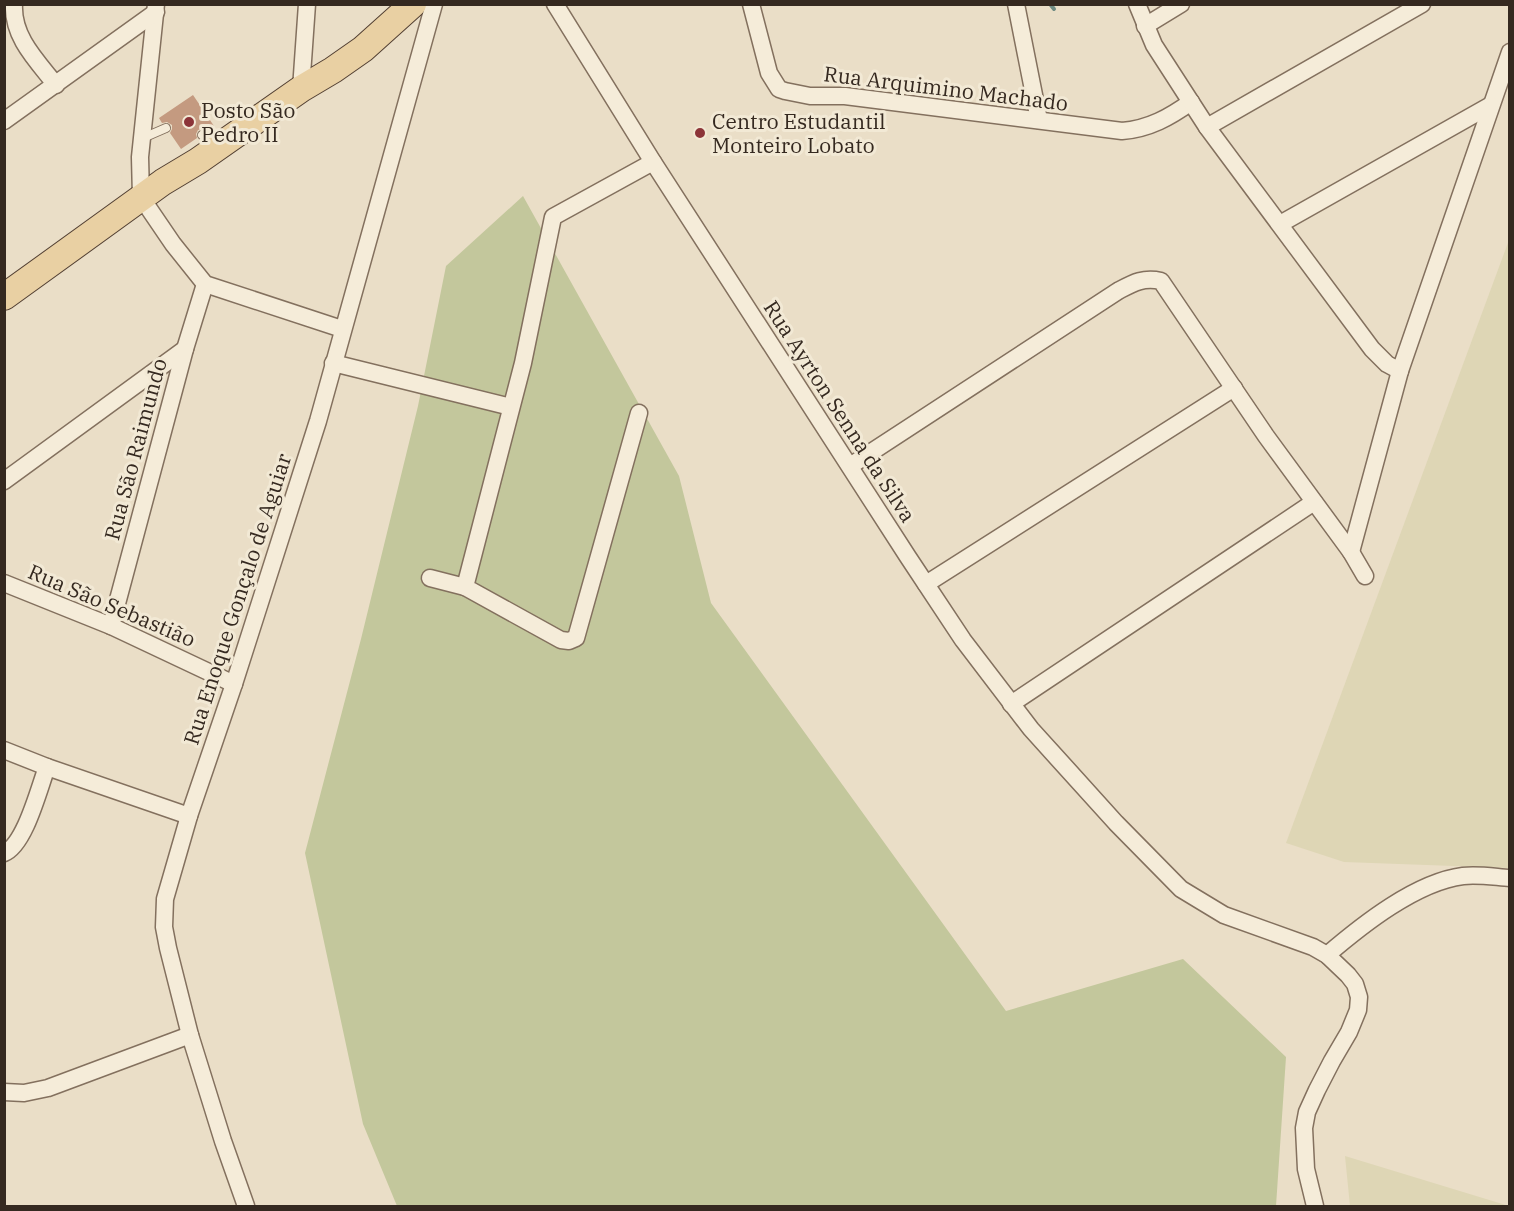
<svg xmlns="http://www.w3.org/2000/svg" width="1514" height="1211" font-family="'IBM Plex Serif',serif">
<style>
.farmland{fill:#ded6b5}
.green{fill:#c3c79c}
.lines{fill:none;stroke-linecap:round;stroke-linejoin:round}
.stream{stroke:#6f8b83;stroke-width:4}
.building{fill:#c49a80}
.service-casing{stroke:#83705e;stroke-width:10}
.minor-casing{stroke:#83705e;stroke-width:19}
.primary-casing{stroke:#523f32;stroke-width:28}
.service{stroke:#f5ecd9;stroke-width:8}
.minor{stroke:#f5ecd9;stroke-width:16}
.primary{stroke:#e9d0a3;stroke-width:26}
.poi-dot{fill:#8c3438;stroke:#f2e9d5;stroke-width:2}
.labels{text-anchor:middle;dominant-baseline:central;stroke-width:6;stroke-linejoin:round;paint-order:stroke}
.street-label{font-size:21px;fill:#352920;stroke:#f2e9d5}
.poi-label{font-size:21px;fill:#352920;stroke:#f2e9d5;text-anchor:start}
</style>
<rect width="100%" height="100%" fill="#eadec7"/>
<g class="farmland">
<path d="M1509,240v628l-165,-6 -58,-19z"/>
<path d="M1345,1156l164,50h-159z"/>
</g>
<path class="green" d="M523,196l156,280 32,127 295,408 177,-52 103,98 -10,149h-879l-34,-82 -58,-271 56,-214 57,-233 28,-140z"/>
<g class="lines">
<path class="stream" d="M1050,4l4,5"/>
</g>
<path class="building" d="M193,95l21,31 -7,5 -4,-2 -5,1 -2,4 1,4 -16,11 -11,-16 2,-4v-4l-5,-3 -5,1 -3,-5z"/>
<g class="lines">
<g class="service-casing">
<g id="service">
<path d="M202,135l12,12"/>
<path d="M143,138l23,-10"/>
</g>
</g>
<g class="minor-casing">
<g id="minor">
<path d="M14,4c-2,33 23,57 42,81"/>
<path d="M156,4l-16,153 1,40 32,47 32,40 137,45"/>
<path d="M555,4l98,158 255,395 55,83 68,89 85,94 65,66 43,26 89,32 14,8 21,20 7,9 4,13 -1,13 -9,22 -17,29 -15,29 -10,22 -3,16 2,41 9,37"/>
<path d="M751,4l18,69 10,16 6,2 25,5h35l277,35c27,-2 48,-14 69,-29"/>
<path d="M1016,4l23,116"/>
<path d="M1137,4l17,41 53,82 165,222 15,15 13,7 110,-319"/>
<path d="M1145,26l36,-22"/>
<path d="M301,89l6,-85"/>
<path d="M4,121l152,-109"/>
<path d="M1207,127l215,-123"/>
<path d="M1280,224l211,-119"/>
<path d="M333,363l178,44"/>
<path d="M639,413l-63,225 -7,3 -8,-1 -96,-53 58,-224 30,-146 100,-55"/>
<path d="M850,466l268,-175c15,-8 25,-14 43,-10l105,155 85,116 14,24"/>
<path d="M4,481l181,-132"/>
<path d="M1351,552l49,-181"/>
<path d="M430,578l35,9"/>
<path d="M4,583l107,43 123,58"/>
<path d="M926,584l308,-196"/>
<path d="M111,626l74,-277 20,-65"/>
<path d="M1011,704l303,-202"/>
<path d="M4,750l43,17 142,49"/>
<path d="M4,853c21,-8 35,-65 43,-86"/>
<path d="M1327,955c35,-30 89,-73 136,-79 14,-2 32,1 47,2"/>
<path d="M4,1092l20,1 24,-5 142,-53"/>
<path d="M246,1206l-23,-65 -33,-106 -22,-87 -4,-21 1,-28 24,-83 45,-132 84,-263 116,-417"/>
</g>
</g>
<g class="primary-casing">
<path id="primary" d="M4,297l159,-115 35,-21 103,-72 32,-19 30,-21 50,-45"/>
</g>
<use href="#service" class="service"/>
<use href="#minor" class="minor"/>
<use href="#primary" class="primary"/>
</g>
<g class="poi-dot">
<circle cx="189" cy="122" r="6"/>
<circle cx="700" cy="133" r="6"/>
</g>
<g class="labels">
<g class="street-label">
<text transform="translate(946 88) rotate(7)">Rua Arquimino Machado</text>
<text transform="translate(840 411) rotate(57)">Rua Ayrton Senna da Silva</text>
<text transform="translate(135 449) rotate(-75)">Rua São Raimundo</text>
<text transform="translate(237 599) rotate(-72)">Rua Enoque Gonçalo de Aguiar</text>
<text transform="translate(112 605) rotate(23)">Rua São Sebastião</text>
</g>
<g class="poi-label">
<text x="201" y="110">Posto São<tspan x="201" dy="24">Pedro II</tspan></text>
<text x="712" y="121">Centro Estudantil<tspan x="712" dy="24">Monteiro Lobato</tspan></text>
</g>
</g>
<rect width="1514" height="1211" fill="none" stroke="#352920" stroke-width="12"/>
</svg>
